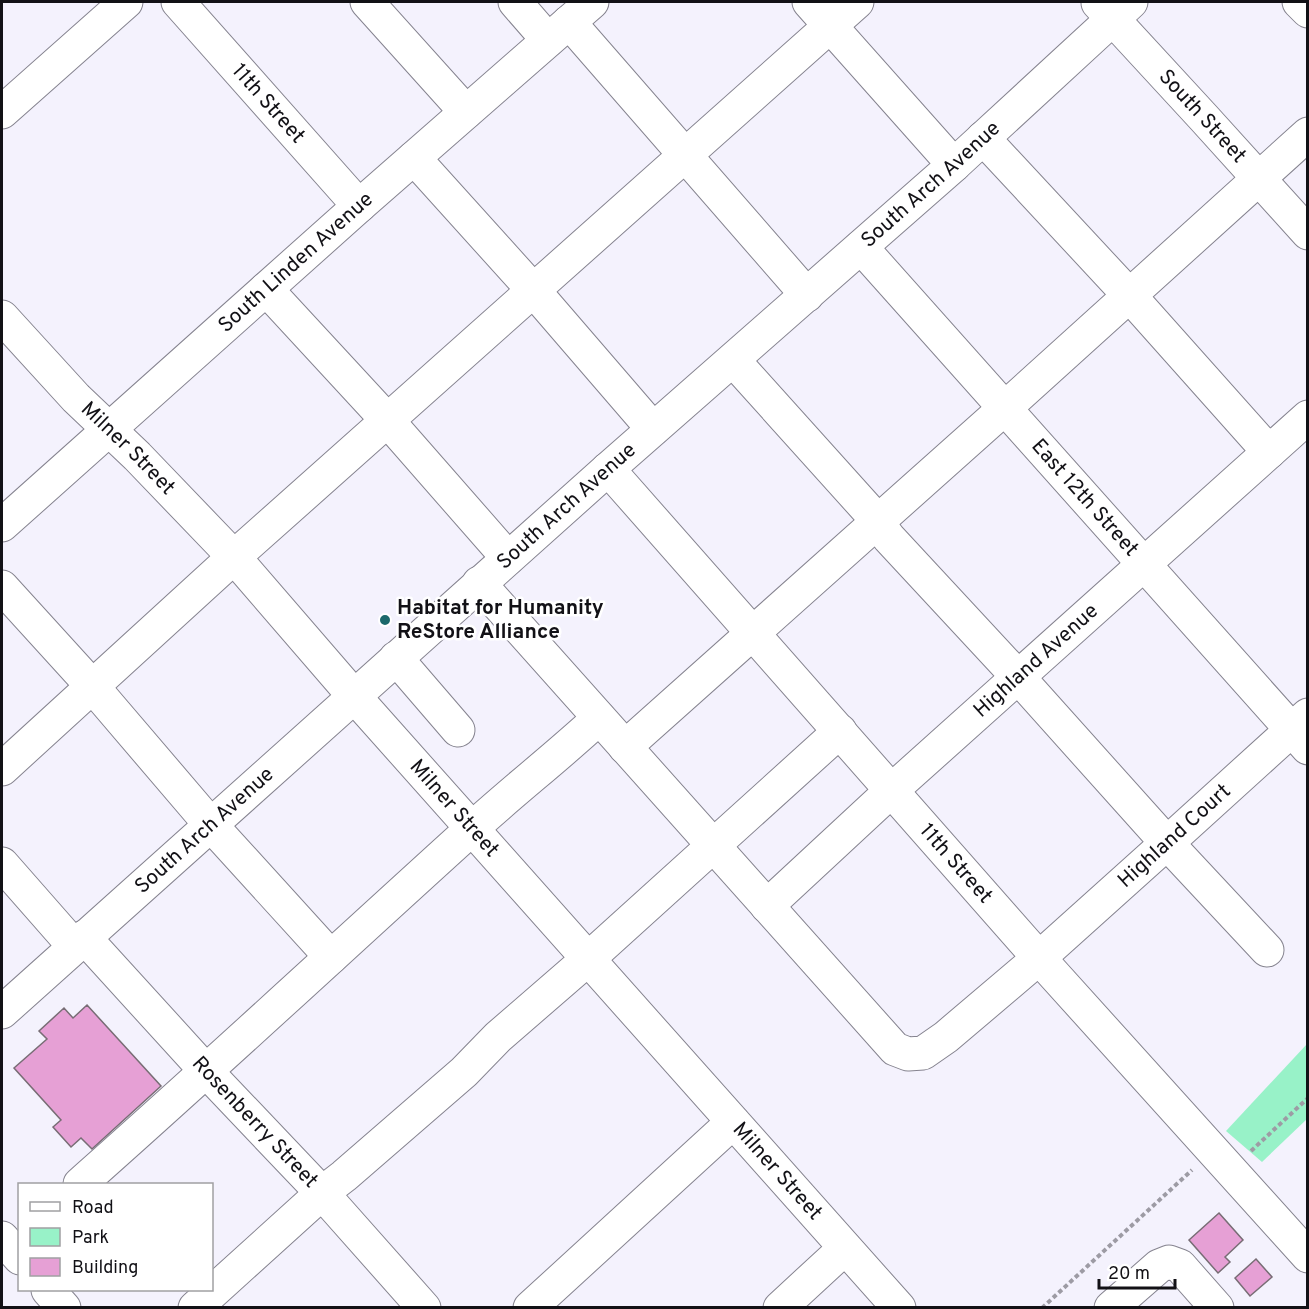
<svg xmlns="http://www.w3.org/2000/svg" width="1309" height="1309" font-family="Overpass,sans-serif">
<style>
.green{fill:#98f2c8}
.building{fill:#e6a0d5;stroke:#786d75;stroke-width:1.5}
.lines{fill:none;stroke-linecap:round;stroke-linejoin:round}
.minor-casing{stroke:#85838f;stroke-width:35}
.path{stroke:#9d9ba4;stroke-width:4;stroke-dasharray:4.5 3;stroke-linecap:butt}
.minor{stroke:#fff;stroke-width:33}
.poi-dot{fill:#1b686b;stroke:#fff;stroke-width:2}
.labels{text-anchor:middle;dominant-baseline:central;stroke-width:5;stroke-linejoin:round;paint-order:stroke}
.street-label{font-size:21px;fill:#121116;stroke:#fff}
.poi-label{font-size:21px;font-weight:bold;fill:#121116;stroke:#fff;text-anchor:start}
</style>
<rect width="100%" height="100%" fill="#f4f2fd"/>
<path class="green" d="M1307,1044v75l-45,43 -36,-31z"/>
<g class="building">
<path d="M87,1005l74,81 -69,63 -11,-11 -10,9 -18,-20 8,-7 -47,-52 33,-29 -8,-8 25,-23 9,10z"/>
<path d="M1219,1213l24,27 -18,17 5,5 -12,11 -29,-33z"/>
<path d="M1256,1259l16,18 -22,19 -15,-18z"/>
</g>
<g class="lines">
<g class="minor-casing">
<g id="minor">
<path id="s1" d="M178,2l181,204"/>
<path d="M367,2l99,110"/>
<path d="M515,2l33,38"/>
<path d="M809,2l145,163"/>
<path d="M1299,2l9,9"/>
<path id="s2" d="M1098,3l106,115 104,115"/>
<path d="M569,22l238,273"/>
<path d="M2,112l124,-110"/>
<path d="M983,138l146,157 140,157"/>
<path d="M414,158l120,133 119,138"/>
<path id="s3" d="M861,247l447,501"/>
<path d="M266,289l122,132 120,137"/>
<path id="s4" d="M2,317l74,81 61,58 97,101 120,139 545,612"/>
<path d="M733,360l135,150 21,28 130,140 148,165 100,107"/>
<path id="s5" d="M608,469l431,489 269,298"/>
<path id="s6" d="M2,525l357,-319 233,-204"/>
<path id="s7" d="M479,583l416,466 13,5 15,-1 23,-16 93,-79 128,-115 141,-128"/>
<path d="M2,587l91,100 117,137 121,133"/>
<path d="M396,658l62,72"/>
<path d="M625,747l380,-339 303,-274"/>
<path d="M2,769l232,-212 623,-555"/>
<path d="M2,864l72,82"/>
<path id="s8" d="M767,906l125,-116 416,-373"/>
<path id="s9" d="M84,937l122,134 116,122 102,115"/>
<path id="s10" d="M2,1012l606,-543 346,-304 177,-163"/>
<path d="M80,1184c130,-115 257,-233 386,-350 43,-40 90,-76 133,-116"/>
<path d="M2,1238l18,20"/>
<path d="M48,1290l16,18"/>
<path d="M195,1308l127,-115 22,-17 120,-104 34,-35 90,-78 252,-228"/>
<path d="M530,1308l203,-186"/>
<path d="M780,1308l65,-60"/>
<path d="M1111,1308l48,-42 10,-4 11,4 37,42"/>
</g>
</g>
<g class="path">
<path d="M1251,1151l57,-53"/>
<path d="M1042,1308l150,-138"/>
</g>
<use href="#minor" class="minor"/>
</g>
<circle class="poi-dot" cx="385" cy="620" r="6"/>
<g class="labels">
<g class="street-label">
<text stroke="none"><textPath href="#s1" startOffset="136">11th Street</textPath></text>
<text stroke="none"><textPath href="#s2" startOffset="154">South Street</textPath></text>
<text stroke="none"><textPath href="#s10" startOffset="1244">South Arch Avenue</textPath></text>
<text stroke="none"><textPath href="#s6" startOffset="394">South Linden Avenue</textPath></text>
<text stroke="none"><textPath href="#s4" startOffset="182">Milner Street</textPath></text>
<text stroke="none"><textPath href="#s3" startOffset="336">East 12th Street</textPath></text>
<text stroke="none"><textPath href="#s10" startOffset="758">South Arch Avenue</textPath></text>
<text stroke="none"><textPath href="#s8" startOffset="364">Highland Avenue</textPath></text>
<text stroke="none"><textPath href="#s4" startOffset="668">Milner Street</textPath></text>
<text stroke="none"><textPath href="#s10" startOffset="272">South Arch Avenue</textPath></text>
<text stroke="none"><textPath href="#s7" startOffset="986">Highland Court</textPath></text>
<text stroke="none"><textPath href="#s5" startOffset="526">11th Street</textPath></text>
<text stroke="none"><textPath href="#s9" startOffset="252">Rosenberry Street</textPath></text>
<text stroke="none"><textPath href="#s4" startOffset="1154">Milner Street</textPath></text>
</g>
<g class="poi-label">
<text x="397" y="608">Habitat for Humanity<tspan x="397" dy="24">ReStore Alliance</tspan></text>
</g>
</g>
<rect width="1309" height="1309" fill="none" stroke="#121116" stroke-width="6"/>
<rect x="18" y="1183" width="195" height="108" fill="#ffffff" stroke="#a0a0a2" stroke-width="1.5"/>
<rect x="30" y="1202" width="30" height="9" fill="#ffffff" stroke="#a0a0a2" stroke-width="1.5"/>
<text x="72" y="1213" font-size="18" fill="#121116">Road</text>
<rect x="30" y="1228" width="30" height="18" fill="#98f2c8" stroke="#a0a0a2" stroke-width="1.5"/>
<text x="72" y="1243" font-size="18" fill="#121116">Park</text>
<rect x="30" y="1258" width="30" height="18" fill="#e6a0d5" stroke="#a0a0a2" stroke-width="1.5"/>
<text x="72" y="1273" font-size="18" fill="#121116">Building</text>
<path d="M1099 1279v9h76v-9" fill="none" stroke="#121116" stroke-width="3"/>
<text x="1108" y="1279" font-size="18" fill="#121116" stroke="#ffffff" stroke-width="4.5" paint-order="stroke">20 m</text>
</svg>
